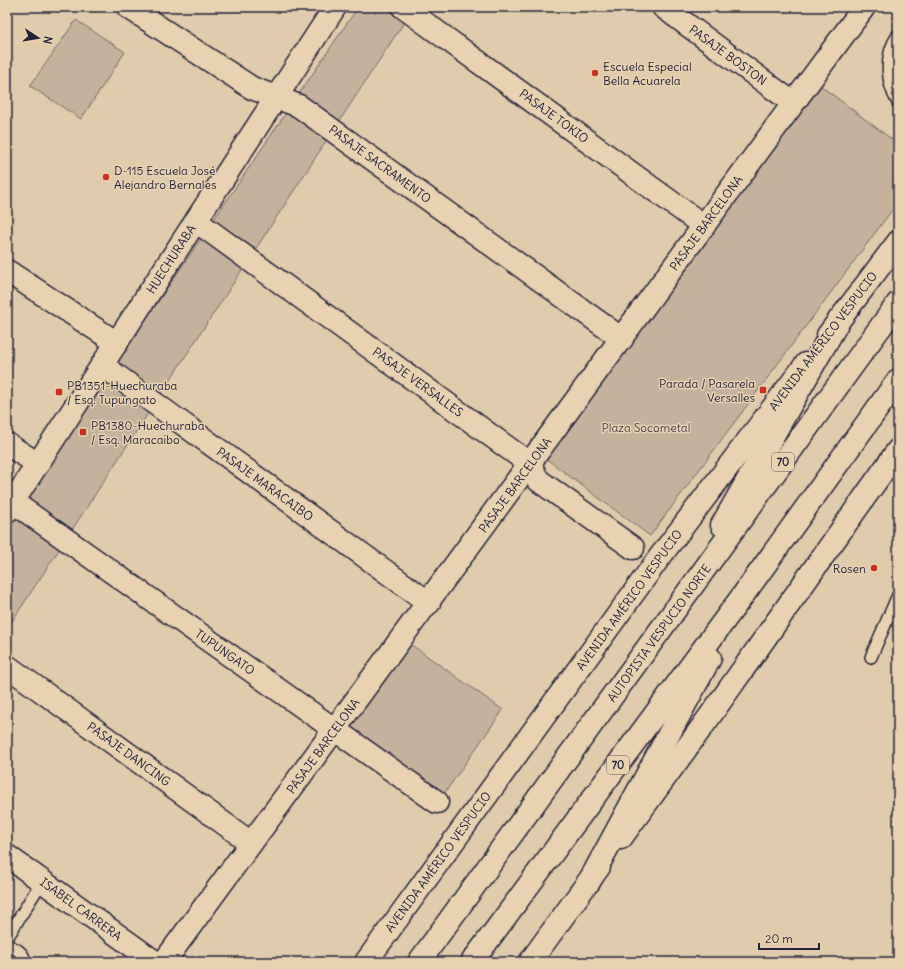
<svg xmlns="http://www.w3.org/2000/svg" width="905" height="969" font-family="Delius,sans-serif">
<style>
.green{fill:#c4b29c;stroke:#736a6c}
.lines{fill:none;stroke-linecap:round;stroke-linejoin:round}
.lane-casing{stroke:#22223b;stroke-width:14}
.street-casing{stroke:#22223b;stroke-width:25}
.secondary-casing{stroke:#22223b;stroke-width:25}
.highway-casing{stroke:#22223b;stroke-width:25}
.lane{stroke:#e8d2b1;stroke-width:11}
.street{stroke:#e8d2b1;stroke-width:22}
.secondary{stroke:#e8d2b1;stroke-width:22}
.highway{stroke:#e8d2b1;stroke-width:22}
.poi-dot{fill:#c8321e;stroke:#e8d2b1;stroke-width:1.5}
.labels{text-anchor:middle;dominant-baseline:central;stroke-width:3;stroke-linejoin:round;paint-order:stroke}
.shield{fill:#e8d2b1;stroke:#5d575e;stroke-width:1}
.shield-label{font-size:11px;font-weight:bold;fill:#22223b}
.street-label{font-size:12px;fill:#22223b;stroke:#e8d2b1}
.poi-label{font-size:12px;fill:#22223b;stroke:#e8d2b1;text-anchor:start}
.park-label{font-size:12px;fill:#423f4e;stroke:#e8d2b1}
</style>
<rect width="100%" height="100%" fill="#e0cbac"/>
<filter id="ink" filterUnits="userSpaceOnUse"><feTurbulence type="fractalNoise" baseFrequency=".025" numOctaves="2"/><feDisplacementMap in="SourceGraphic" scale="8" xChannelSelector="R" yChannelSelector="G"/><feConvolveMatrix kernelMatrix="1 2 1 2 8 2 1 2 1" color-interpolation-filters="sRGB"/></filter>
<g filter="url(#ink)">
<g class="green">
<path d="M358,7h56l-407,622v-102l45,-69z"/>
<path d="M76,20l49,32 -44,67 -51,-33z"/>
<path d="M817,83l81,61v58l-248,334 -109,-81z"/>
<path d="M406,641l97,69 -62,88 -97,-69z"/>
</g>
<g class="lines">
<g class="lane-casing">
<g id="lane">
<path d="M898,35c-14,20 -12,47 0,68"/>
<path d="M871,657l27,-62"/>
<path d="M7,938l35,-57"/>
<path d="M7,945c8,3 17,7 18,17"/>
</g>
</g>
<g class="street-casing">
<g id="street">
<path d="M128,7l124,81 47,18 323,233"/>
<path d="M403,7l301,219"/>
<path d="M663,7l130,96"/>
<path d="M196,221l334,243 8,16 95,68"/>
<path d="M7,271l110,72"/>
<path d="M102,365l327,238"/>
<path d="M7,444l31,20"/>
<path d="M13,502l424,300"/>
<path d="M7,666l244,177"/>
<path d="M164,962l700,-955"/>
</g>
</g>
<g class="secondary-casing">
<g id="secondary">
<path d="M828,335l70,-93"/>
<path d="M7,511l328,-504"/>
<path d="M621,838l89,-122 188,-266"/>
<path d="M7,856l148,106"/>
<path d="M366,962l293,-404 147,-194"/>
<path d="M530,962l69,-95"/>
</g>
</g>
<g class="highway-casing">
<g id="highway">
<path d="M722,525l117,-205"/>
<path d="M589,882l121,-224"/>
<path d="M419,962l479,-659"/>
<path d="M472,962l277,-375 149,-207"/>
</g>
</g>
<use href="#lane" class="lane"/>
<use href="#street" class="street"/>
<use href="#secondary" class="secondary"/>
<use href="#highway" class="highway"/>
</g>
</g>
<g class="poi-dot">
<circle cx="595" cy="73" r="4"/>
<circle cx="106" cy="177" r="4"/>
<rect x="759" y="386" width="8" height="8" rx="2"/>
<rect x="55" y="388" width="8" height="8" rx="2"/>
<rect x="79" y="428" width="8" height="8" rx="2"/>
<circle cx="874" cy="568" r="4"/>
</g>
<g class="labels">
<g class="shield">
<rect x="772" y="453" width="22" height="18" rx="3"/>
<rect x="607" y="756" width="22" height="18" rx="3"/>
</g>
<g class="shield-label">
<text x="783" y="462">70</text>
<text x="618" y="765">70</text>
</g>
<g class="street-label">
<text transform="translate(728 55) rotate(36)">PASAJE BOSTON</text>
<text transform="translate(554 116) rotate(36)">PASAJE TOKIO</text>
<text transform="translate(380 164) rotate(36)">PASAJE SACRAMENTO</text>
<text transform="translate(706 223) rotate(-54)">PASAJE BARCELONA</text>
<text transform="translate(171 259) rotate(-57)">HUECHURABA</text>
<text transform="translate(823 341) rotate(-53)">AVENIDA AMÉRICO VESPUCIO</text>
<text transform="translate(418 382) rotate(36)">PASAJE VERSALLES</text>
<text transform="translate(265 484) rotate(36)">PASAJE MARACAIBO</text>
<text transform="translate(515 485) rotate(-54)">PASAJE BARCELONA</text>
<text transform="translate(629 600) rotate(-54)">AVENIDA AMÉRICO VESPUCIO</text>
<text transform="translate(659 633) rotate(-54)">AUTOPISTA VESPUCIO NORTE</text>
<text transform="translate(225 652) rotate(35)">TUPUNGATO</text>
<text transform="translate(323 746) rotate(-54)">PASAJE BARCELONA</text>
<text transform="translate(129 754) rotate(36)">PASAJE DANCING</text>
<text transform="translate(438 862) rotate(-54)">AVENIDA AMÉRICO VESPUCIO</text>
<text transform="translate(81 909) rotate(36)">ISABEL CARRERA</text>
</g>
<g class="poi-label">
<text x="603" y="66">Escuela Especial<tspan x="603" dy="14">Bella Acuarela</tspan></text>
<text x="114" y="170">D-115 Escuela José<tspan x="114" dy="14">Alejandro Bernales</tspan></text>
<text x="755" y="383" text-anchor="end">Parada / Pasarela<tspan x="755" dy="14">Versalles</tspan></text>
<text x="67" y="385">PB1351-Huechuraba<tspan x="67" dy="14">/ Esq. Tupungato</tspan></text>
<text x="91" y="425">PB1380-Huechuraba<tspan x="91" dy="14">/ Esq. Maracaibo</tspan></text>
<text x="866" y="568" text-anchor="end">Rosen</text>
</g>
<g class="park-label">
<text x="646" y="427">Plaza Socometal</text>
</g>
</g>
<rect width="905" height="969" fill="none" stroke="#e8d2b1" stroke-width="24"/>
<rect x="12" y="12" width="881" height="945" fill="none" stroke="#22223b" stroke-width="1.5" filter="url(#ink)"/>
<g transform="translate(38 38) rotate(102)" stroke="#e8d2b1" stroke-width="3" paint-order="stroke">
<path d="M0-3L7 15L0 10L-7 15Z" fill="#22223b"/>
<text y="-6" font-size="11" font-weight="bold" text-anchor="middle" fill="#22223b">N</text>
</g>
<path d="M759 943v6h60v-6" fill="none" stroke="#22223b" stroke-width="2"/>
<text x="765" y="943" font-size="12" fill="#22223b" stroke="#e8d2b1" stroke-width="3" paint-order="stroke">20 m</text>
</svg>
